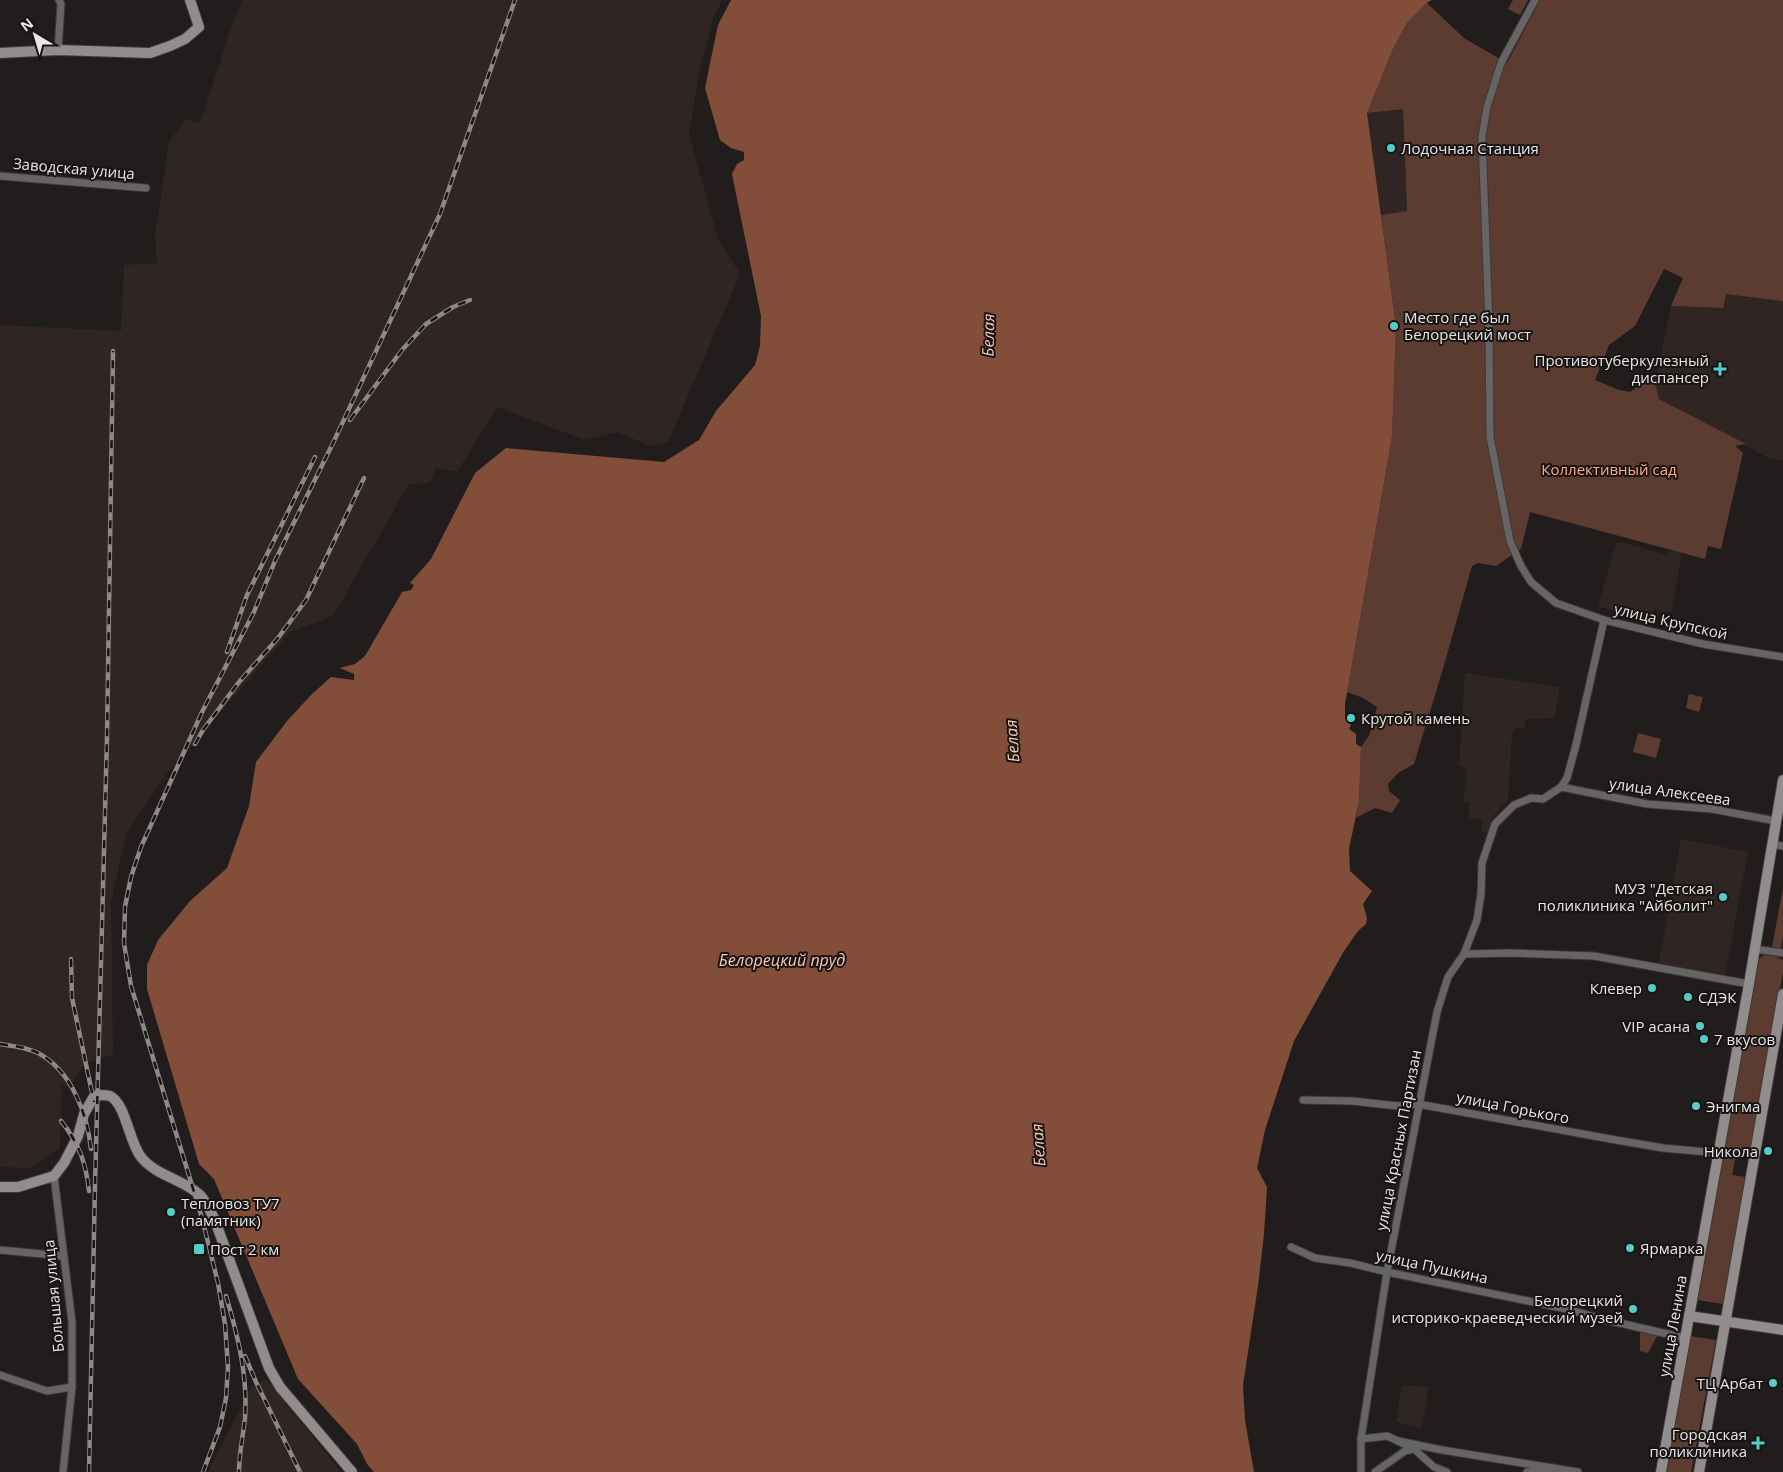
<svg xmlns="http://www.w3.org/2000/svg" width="1783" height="1472" font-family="'Open Sans',sans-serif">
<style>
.built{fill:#2f2623}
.green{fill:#5c3c30}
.water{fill:#824e3a}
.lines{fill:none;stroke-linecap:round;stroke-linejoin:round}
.street-casing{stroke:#3c3938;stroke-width:9}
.secondary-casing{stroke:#3c3938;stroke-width:12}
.street{stroke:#666464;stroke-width:7}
.secondary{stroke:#908d8c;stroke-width:10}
.rail-casing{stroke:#8c8a89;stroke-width:4.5}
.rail{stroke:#171413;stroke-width:2.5;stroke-dasharray:8;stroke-linecap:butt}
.poi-dot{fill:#54cdc8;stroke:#171413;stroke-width:2}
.labels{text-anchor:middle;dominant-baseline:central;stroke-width:4;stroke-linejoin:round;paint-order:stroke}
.poi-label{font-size:15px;fill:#e9e7e6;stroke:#171413;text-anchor:start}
.street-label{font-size:15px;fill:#e9e7e6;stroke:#171413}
.park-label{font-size:15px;fill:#ffac8c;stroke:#171413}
.water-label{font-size:16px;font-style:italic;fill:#fcc9b5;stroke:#171413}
</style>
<rect width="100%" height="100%" fill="#201d1c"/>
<g class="built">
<path d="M242,0h480l-9,19 -14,55 -10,60 29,105 22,35 -72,168 -18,4 -32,-14 -33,8 -88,-33 -40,65 -21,-4 -7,15 -20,1 -76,132 -43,16 -125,144 -39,58 -15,68 2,153 -28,8 -15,24 -8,-2 -2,63 -30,20 -30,-1v-842l121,6 3,-66 33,-2 -2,-26 14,-95 17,-23 14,4 29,-89z"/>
<path d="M1403,108l4,103 -26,4 -14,-102z"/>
<path d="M1726,294l57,7v160l-15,-3 -38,-22 -71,-37 -4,-16 16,-77 51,2z"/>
<path d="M1616,543h8l44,12 1,-5 13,3 -11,60 -17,-4 -4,13 -52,-16z"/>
<path d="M1465,673l95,14 -6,31 -29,1v9h-10l-1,4 -2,1 -4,67 -17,19 -2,14 -8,-1 2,-12 -15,-2 2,-15 -7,-1 4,-33 -8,-4z"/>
<path d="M1681,839l67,13 -23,124 -66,-13z"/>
<path d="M266,1379l75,93h-133l44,-86z"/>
<path d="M1402,1385l27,2 -7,41 -26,-6z"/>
</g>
<g class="green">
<path d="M1513,0h15l-8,15 -12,-6z"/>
<path d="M1540,0h243v301l-57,-7 -3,14 -52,-2 12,-28 -19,-9 -29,57 -26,19 -14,35 24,10 11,2 16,-11 9,2 4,16 87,45 -11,2 8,7 -22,96 -13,-3 -3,13 -175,-47 -9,37 -25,17 -18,-3 -6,3 -29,103 -29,95 -16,9 -10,11 1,7 11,9 -8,13 -17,-5 -19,10 3,-17 2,-54 8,-11 8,-29 -14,-9 -16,-6 45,-255 4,-111 -15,-111 26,-4 -4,-102 -36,4 26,-64 14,-26 19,-21 38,36 43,25z"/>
<path d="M1689,694l14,3 -4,15 -13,-4z"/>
<path d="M1638,733l23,6 -5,19 -23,-6z"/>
<path d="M1783,888v48l-2,12 -9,-1z"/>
<path d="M1765,955l10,1 8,4v12l-32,179 -14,-1 -5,25 14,2 -23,127 -25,-4 60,-341z"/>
<path d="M1640,1332l17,4 -9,17 -8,-2z"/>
<path d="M1690,1336l26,4 -25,132h-24z"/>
</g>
<path class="water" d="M731,0h701l-6,3 -19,20 -14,26 -26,64 29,213 -4,111 -47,267v14l6,7 -2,4 7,5v10l5,3 -2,54 -10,48 1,22 22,20 -9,13 4,14 -1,6 -8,7 -14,20 -50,90 -29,89 -8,38 10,19 -3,47 -6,52 -15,99 2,35 9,52h-880l-7,-8 -10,-20 -59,-65 -84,-200 -15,-15 -52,-175v-24l11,-25 32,-39 37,-33 22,-62 7,-44 31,-41 24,-26 20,-18 23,3v-6l-14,-6 15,-4 10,-8 37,-64 9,-2 3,-5 -4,-2 21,-24 44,-86 31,-25 158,14 35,-22 17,-29 39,-46 5,-19 1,-30 -29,-142 5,-10 7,-4v-8l-13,-4 -11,-8 -15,-52 13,-63z"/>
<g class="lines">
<g class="street-casing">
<g id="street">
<path d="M1535,0l-34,63 -14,44 -5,30 7,188 1,112 20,104 11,25 10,16 25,21 48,17 99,24 80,13"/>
<path d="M58,50l3,-46 -2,-4"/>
<path d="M0,176l146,12"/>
<path d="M1604,620l-28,125 -9,33 -6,9 86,17 65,5 64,12"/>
<path d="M1772,844l11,2"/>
<path d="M1754,949l29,4"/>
<path d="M1464,954l46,-1 84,3 155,28"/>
<path d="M1303,1100l49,1 46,5 20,-2 198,36 47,8 55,5"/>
<path d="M54,1176l18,146v65l-9,85"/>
<path d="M1291,1247l24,11 35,5 37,9 180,37 35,10 83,19"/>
<path d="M0,1250l63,6"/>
<path d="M0,1375l47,16 25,-4"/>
<path d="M1361,1439l26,-3 11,5 16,8 20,18 13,5"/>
<path d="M1398,1441l44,9 111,18"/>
<path d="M1361,1472v-33l26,-167 50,-260 11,-35 16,-23 13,-34 4,-26 1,-31 13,-39 19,-19 17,-7 12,1 18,-12"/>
<path d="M1375,1472l30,-21 9,-2"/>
<path d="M1527,1472l26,-4 25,4"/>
</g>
</g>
<g class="secondary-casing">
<g id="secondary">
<path d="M0,53l58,-3 92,3 20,-7 15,-7 14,-12 -9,-27"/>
<path d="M0,1187h18l36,-11 10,-13 14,-27 6,-22 9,-16 5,-3c3,0 9,0 12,1 16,8 19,46 31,61 15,19 42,22 59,38 6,6 10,16 14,23l55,150 11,19 72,85"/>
<path d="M1689,1316l94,14"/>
<path d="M1661,1472l88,-488 34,-204"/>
<path d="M1699,1472l84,-478"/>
</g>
</g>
<use href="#street" class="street"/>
<use href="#secondary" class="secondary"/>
<g class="rail-casing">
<g id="rail">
<path d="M350,420l52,-70 24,-26 27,-17 17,-7"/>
<path d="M227,652l20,-57 68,-138"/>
<path d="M195,744l8,-14 36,-48 39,-44 28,-38 58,-122"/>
<path d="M71,959l1,39 22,104"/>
<path d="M0,1044c13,2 26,3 38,9 34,18 49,61 53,96"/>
<path d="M61,1121c18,22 25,42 28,70"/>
<path d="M226,1296c12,40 22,80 19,122 -2,18 -6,36 -6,54"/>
<path d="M245,1356l11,26 44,90"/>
<path d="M89,1472l6,-286 12,-448 6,-387"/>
<path d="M203,1472l17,-45 6,-29 2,-31 -3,-43 -7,-41 -16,-65 -71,-232 -7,-43 1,-36 6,-30 10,-30 62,-137 51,-98 21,-51 59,-120 106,-227 75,-214"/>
</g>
</g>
<use href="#rail" class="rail"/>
</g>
<g class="poi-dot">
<circle cx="1391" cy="148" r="5"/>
<circle cx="1394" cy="326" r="5"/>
<path d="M1717.5 361.5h5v5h5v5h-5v5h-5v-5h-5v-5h5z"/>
<circle cx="1351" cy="718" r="5"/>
<circle cx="1723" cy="897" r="5"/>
<circle cx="1652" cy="988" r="5"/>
<circle cx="1688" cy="997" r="5"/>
<circle cx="1700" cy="1026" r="5"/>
<circle cx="1704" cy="1039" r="5"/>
<circle cx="1696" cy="1106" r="5"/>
<circle cx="1768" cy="1151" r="5"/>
<circle cx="171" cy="1212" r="5"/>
<circle cx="1630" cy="1248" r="5"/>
<rect x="193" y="1243" width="12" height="12" rx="2.5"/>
<circle cx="1633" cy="1309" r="5"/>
<circle cx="1773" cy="1383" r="5"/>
<path d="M1755.5 1435.5h5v5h5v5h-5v5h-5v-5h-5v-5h5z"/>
</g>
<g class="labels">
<g class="poi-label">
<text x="1401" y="148">Лодочная Станция</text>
<text x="1404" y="317">Место где был<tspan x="1404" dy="17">Белорецкий мост</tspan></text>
<text x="1709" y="360" text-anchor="end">Противотуберкулезный<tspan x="1709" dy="17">диспансер</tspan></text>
<text x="1361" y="718">Крутой камень</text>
<text x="1713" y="888" text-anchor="end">МУЗ "Детская<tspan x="1713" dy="17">поликлиника "Айболит"</tspan></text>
<text x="1642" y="988" text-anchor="end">Клевер</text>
<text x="1698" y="997">СДЭК</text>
<text x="1690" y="1026" text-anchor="end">VIP асана</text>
<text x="1714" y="1039">7 вкусов</text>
<text x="1706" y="1106">Энигма</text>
<text x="1758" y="1151" text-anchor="end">Никола</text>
<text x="181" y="1203">Тепловоз ТУ7<tspan x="181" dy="17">(памятник)</tspan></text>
<text x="1640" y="1248">Ярмарка</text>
<text x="210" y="1249">Пост 2 км</text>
<text x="1623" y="1300" text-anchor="end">Белорецкий<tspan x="1623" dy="17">историко-краеведческий музей</tspan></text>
<text x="1763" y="1383" text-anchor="end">ТЦ Арбат</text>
<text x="1747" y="1434" text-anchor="end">Городская<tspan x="1747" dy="17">поликлиника</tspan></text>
</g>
<g class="street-label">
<text transform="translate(74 168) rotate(5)">Заводская улица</text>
<text transform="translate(1671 621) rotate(13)">улица Крупской</text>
<text transform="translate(1670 791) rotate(8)">улица Алексеева</text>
<text transform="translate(1513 1107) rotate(11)">улица Горького</text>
<text transform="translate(1398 1140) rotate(-79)">улица Красных Партизан</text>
<text transform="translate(1432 1266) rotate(12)">улица Пушкина</text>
<text transform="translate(53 1296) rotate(-95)">Большая улица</text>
<text transform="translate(1672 1326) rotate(-80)">улица Ленина</text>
</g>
<g class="park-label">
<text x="1609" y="469">Коллективный сад</text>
</g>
<g class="water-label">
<text transform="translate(988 335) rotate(-89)">Белая</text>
<text transform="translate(1012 741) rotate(-94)">Белая</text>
<text x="782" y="960">Белорецкий пруд</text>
<text transform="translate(1038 1145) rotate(-94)">Белая</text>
</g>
</g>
<g transform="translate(35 35) rotate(322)" stroke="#171413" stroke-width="4" paint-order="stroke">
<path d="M0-4L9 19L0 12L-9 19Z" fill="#e9e7e6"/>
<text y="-8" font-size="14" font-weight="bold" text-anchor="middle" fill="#e9e7e6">N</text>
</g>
</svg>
